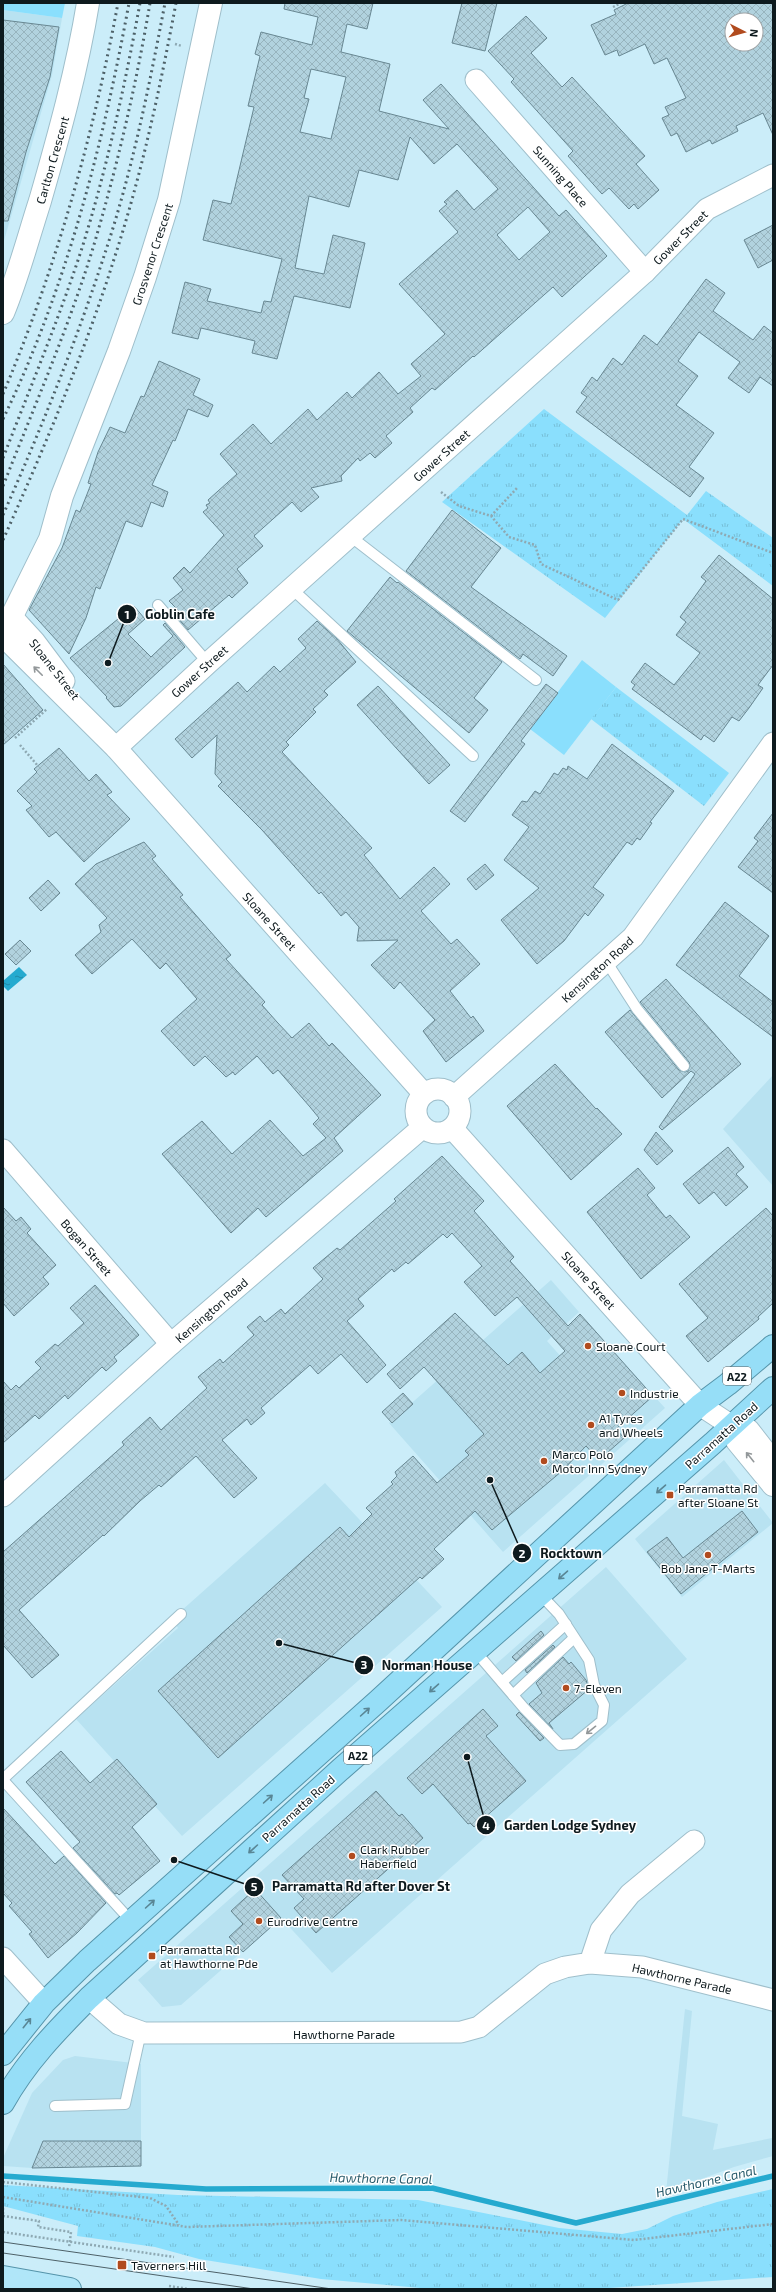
<svg xmlns="http://www.w3.org/2000/svg" width="776" height="2292" font-family="'Exo 2',sans-serif">
<style>
.built{fill:#b8e2f1}
.grass{fill:#8adffd}
.park{fill:url(#park-tufts)}
.water{fill:url(#water-ripples)}
.lines{fill:none;stroke-linecap:round;stroke-linejoin:round}
.stream{stroke:#25aacf;stroke-width:5.5}
.building{fill:url(#building-cross-hatch);stroke:#688792;fill-rule:evenodd}
.service-casing{stroke:#9fbfcb;stroke-width:12}
.minor-casing{stroke:#9fbfcb;stroke-width:23}
.tertiary-casing{stroke:#9fbfcb;stroke-width:24}
.secondary-casing{stroke:#9fbfcb;stroke-width:24}
.primary-casing{stroke:#5594aa;stroke-width:24}
.trunk-casing{stroke:#5594aa;stroke-width:24}
.path{stroke:#8ea9b3;stroke-width:2.5;stroke-dasharray:2 2;stroke-linecap:butt}
.service{stroke:#fff;stroke-width:10}
.minor{stroke:#fff;stroke-width:21}
.tertiary{stroke:#fff;stroke-width:22}
.secondary{stroke:#fff;stroke-width:22}
.primary{stroke:#b0e6f9;stroke-width:22}
.trunk{stroke:#96def7;stroke-width:22}
.tram{stroke:#4e6168;stroke-width:1}
.rail{stroke:#4e6168;stroke-width:3;stroke-dasharray:2 4;stroke-linecap:butt}
.oneway{stroke:#93989a}
.oneway2{stroke:#598695}
.poi-dot{fill:#b14b1e;stroke:#fff;stroke-width:1.5}
.labels{text-anchor:middle;dominant-baseline:central;stroke-width:3;stroke-linejoin:round;paint-order:stroke}
.shield{fill:#fff;stroke:#565f62;stroke-width:1}
.shield-label{font-size:11px;font-weight:bold;fill:#0e1a1e}
.street-label{font-size:12px;fill:#0e1a1e;stroke:#fff}
.poi-label{font-size:12px;fill:#0e1a1e;stroke:#fff;text-anchor:start}
.water-label{font-size:13px;font-style:italic;fill:#2a5c6c;stroke:#fff}
.leader{fill:none;stroke:#0e1a1e;stroke-width:1.5}
.callout-dot{fill:#0e1a1e;stroke:#fff;stroke-width:1.5}
.mark-label{font-size:12px;text-anchor:middle;font-weight:bold;fill:#fff}
.callout-label{font-size:13px;text-anchor:middle;font-weight:bold;fill:#0e1a1e;stroke:#fff;stroke-width:3;stroke-linejoin:round;paint-order:stroke}
</style>
<defs>
<pattern id="park-tufts" width="24" height="20" patternUnits="userSpaceOnUse"><rect width="24" height="20" fill="#8adffd"/><path d="M3 7l-1-3M5 7V3M7 7l1-3M15 17l-1-3M17 17v-4M19 17l1-3" fill="none" stroke="#76bfd8"/></pattern>
<pattern id="water-ripples" width="26" height="14" patternUnits="userSpaceOnUse"><rect width="26" height="14" fill="#25aacf"/><path d="M2 4q2-2 4 0t4 0M15 11q2-2 4 0t4 0" fill="none" stroke="#1e8aa7"/></pattern>
<pattern id="building-cross-hatch" width="8" height="8" patternUnits="userSpaceOnUse"><rect width="8" height="8" fill="#b1d2de"/><path d="M0 0l8 8M0 8l8-8" fill="none" stroke="#97b4be"/></pattern>
</defs>
<rect width="100%" height="100%" fill="#cbedf9"/>
<g class="built">
<path d="M3,10l59,8 -10,57 -49,169z"/>
<path d="M773,1075v111l-50,-57z"/>
<path d="M551,1280l28,32 -32,29 42,47 33,-27 43,47 -162,144 -114,-129z"/>
<path d="M724,1460l49,63 -91,74 -47,-58z"/>
<path d="M325,1483l117,124 -260,229 -106,-117 102,-91 -6,-9z"/>
<path d="M606,1567l81,92 -355,314 -51,-55 -100,87 -19,2 -24,-27z"/>
<path d="M685,2009l7,2 -10,105 36,8 -5,26 59,-12 1,18 -39,11 -68,25z"/>
<path d="M75,2056l66,8v102l-109,2 -29,-2v-8l29,-65 31,-33z"/>
</g>
<g class="grass">
<path d="M3,3h62l-3,15 -59,-8z"/>
<path d="M582,660l34,27 -52,68 -34,-26z"/>
</g>
<g class="park">
<path d="M544,409l143,106 19,-24 67,47v48l-90,-67 -78,99 -163,-116z"/>
<path d="M616,687l113,86 -25,33 -113,-87z"/>
<path d="M3,2185l175,10 240,5 141,28 63,6 25,-5 26,-13 44,-14 56,-13v88l-179,12h-163l-110,-10 -122,-20 -44,-12 -78,-11 1,-10 -75,-20z"/>
</g>
<path class="water" d="M19,967l8,8 -19,16 -5,-5v-5z"/>
<g class="lines">
<path class="stream" d="M3,2176l203,13 226,-1 144,35 197,-47"/>
</g>
<g class="building">
<path d="M285,3h88l-6,26 -20,-5 -6,28 49,12 -11,47 70,18 -26,-29 18,-16 118,132 7,-6 41,46 -45,41 -9,-10 -79,70 -1,-1 -38,34 -3,-2 -22,20 3,4 -27,24 6,7 -17,15 -5,-5 -10,8 -2,-3 -17,18 1,5 -31,7 8,9 -18,15 -9,-10 -38,34 9,10 -26,23 11,14 -16,15 -3,-3 -41,35 -12,-14 5,-3 -12,-12 14,-11 -10,-12 11,-11 6,6 34,-38 -21,-23 5,-4 -2,-3 4,-2 -2,-3 29,-26 -17,-20 33,-30 18,20 37,-35 9,11 30,-28 5,6 27,-26 19,22 23,-18 -10,-12 34,-30 -46,-50 59,-52 -19,-21 8,-7 -3,-2 13,-12 17,20 24,-21 -41,-45 -23,20 -24,-27 -12,43 -39,-10 -10,37 -40,-11 -14,72 29,6 9,-39 32,8 -15,65 -56,-12 -17,63 -25,-6 3,-12 -54,-13 -3,11 -26,-6 13,-51 26,7 -4,12 54,12 3,-12 7,1 11,-43 -79,-19 10,-40 18,4 23,-97 -6,-1 12,-50 -5,-2 6,-22 51,13 6,-28 -34,-8zM311,69l35,8 -15,62 -31,-7 9,-33 -5,-1zM528,207l22,25 -31,28 -22,-25z"/>
<path d="M462,3h35l-12,48 -33,-8z"/>
<path d="M628,3h145v132l-10,-22 -27,13 2,5 -26,13 -2,-4 -24,12 -9,-19 -6,3 -9,-18 7,-3 -4,-8 21,-9 -19,-40 -13,6 -9,-20 -26,12 -2,-6 -12,5 -14,-30 25,-11 -2,-4zM732,20h24v24h-24z"/>
<path d="M526,16l21,22 -16,15 31,34 10,-10 73,79 -9,8 23,26 -21,19 -4,-5 -5,5 -20,-21 -7,6 -34,-38 5,-5 -62,-69 3,-3 -26,-28z"/>
<path d="M3,20l56,7 -9,50 -24,75 -18,69h-5z"/>
<path d="M773,225v35l-15,8 -14,-28z"/>
<path d="M706,279l19,14 -12,18 40,29 11,-14 9,7v53l-13,-9 -11,16 -21,-15 12,-16 -41,-30 -21,29 20,15 -22,29 38,28 -25,34 15,11 -14,19 -114,-85 11,-15 -6,-4 11,-16 5,4 16,-23 9,7 22,-30 13,10z"/>
<path d="M159,361l41,18 -7,16 20,10 -5,12 -20,-8 -13,32 -2,-1 -21,45 16,7 -5,15 -12,-5 -9,25 -16,-6 -26,68 -4,-2 -10,31 -17,36 -40,-44 33,-62 14,-38 4,2 11,-28 -3,-1 10,-31 12,-25 15,6 16,-37 3,1z"/>
<path d="M452,510l49,38 -30,39 96,69 -14,20 -30,-22 -3,5 -114,-88z"/>
<path d="M719,555l54,44v66l-15,20 5,3 -14,20 -10,13 -7,-4 -18,25 -10,-7 -3,5 -69,-51 3,-4 -4,-3 14,-19 29,22 26,-32 -24,-18 10,-13 -6,-5 26,-36 -5,-4z"/>
<path d="M390,577l7,6 1,-1 104,80 -28,36 14,12 -19,23 -122,-102z"/>
<path d="M134,606l11,13 -17,15 23,23 22,-21 -10,-11 2,-2 20,24 -64,59 -7,1 -8,-9 1,-1 -37,-39z"/>
<path d="M317,621l20,18 19,23 -32,29 4,4 -15,14 3,3 -30,30 3,3 -7,7 90,96 -8,7 36,44 34,-32 16,17 -29,27 30,33 6,-5 23,25 -30,27 21,27 2,-2 11,15 -38,31 -23,-31 12,-11 -35,-38 -6,7 -23,-24 27,-25 -41,1 2,-14 -13,-15 -5,4 -20,-24 -2,2 -57,-64 -44,-44 4,-4 -7,-8 2,-39 -25,23 -17,-19 63,-57 9,10 27,-26 6,6 26,-24 -8,-9z"/>
<path d="M3,664l40,46 -40,35z"/>
<path d="M546,684l12,9 -37,48 4,3 -60,78 -15,-11z"/>
<path d="M378,686l72,79 -21,19 -72,-79z"/>
<path d="M612,744l62,47 -24,31 2,1 -12,17 -3,-2 -5,7 -5,-3 -34,45 11,8 -16,21 -3,-3 -21,28 -27,23 -36,-44 38,-32 -35,-28 25,-33 -17,-12 10,-14 5,1 8,-11 5,3 14,-21 4,2 5,-7 4,2 1,-4 19,13z"/>
<path d="M59,748l30,33 7,-7 16,18 -5,3 23,24 -46,43 -28,-30 -7,5 -23,-27 6,-4 -15,-15 20,-19 -3,-3z"/>
<path d="M773,813v80l-35,-26 20,-26 -4,-3z"/>
<path d="M144,842l12,14 -4,3 31,36 -3,2 51,58 -5,4 39,43 -3,3 15,17 15,16 17,-15 20,23 3,-3 49,52 -47,43 9,13 -77,66 -8,-9 -27,25 -69,-79 40,-33 30,33 38,-34 33,36 23,-18 -13,-14 6,-6 -9,-11 -32,-37 -5,4 -16,-18 -22,19 -2,-3 -7,5 -21,-21 -11,10 -33,-35 36,-32 -31,-36 -6,6 -28,-30 -40,35 -17,-19 26,-23 -2,-7 8,-7 -32,-34 21,-20z"/>
<path d="M485,864l9,11 -18,15 -9,-11z"/>
<path d="M48,880l12,13 -19,18 -12,-13z"/>
<path d="M725,902l44,34 -30,40 34,26v35l-97,-72z"/>
<path d="M20,940l11,11 -15,14 -11,-11z"/>
<path d="M666,979l75,85 -79,66 -3,-3 36,-53 -4,-3 -29,27 -57,-66 25,-22 49,60 6,2 3,-1 2,-6 -1,-3 -49,-60z"/>
<path d="M555,1064l41,45 1,-1 25,26 -51,46 -64,-74z"/>
<path d="M656,1132l17,19 -16,14 -13,-15z"/>
<path d="M728,1147l16,20 -8,7 12,13 -22,19 -12,-14 -15,12 -16,-20z"/>
<path d="M442,1156l42,45 -10,10 40,46 -4,4 58,65 12,-12 73,82 -37,33 8,9 -25,22 -13,-14 -24,25 -70,59 -17,-19 -41,38 10,10 -22,20 -2,-2 -202,181 -60,-67 182,-164 9,10 23,-23 -6,-6 27,-24 -2,-2 6,-6 -2,-4 18,-16 24,27 32,-28 -4,-4 19,-17 -60,-67 -24,22 -13,-15 68,-61 53,52 14,-13 18,21 25,-22 -48,-54 -22,19 -31,-34 18,-16 -30,-33 -5,5 -4,-4 -35,30 -2,-2 -12,10 -2,-3 -34,30 6,7 -17,15 39,44 -19,18 -26,-29 -23,20 -8,-9 -49,43 4,5 -14,12 -4,-6 -25,21 35,38 -23,20 -38,-42 -35,31 -2,-2 -19,16 -36,35 -1,-1 -84,75 40,45 -27,23 -29,-33v-93l121,-107 -2,-3 28,-25 11,13 46,-42 -9,-11 22,-18 3,4 31,-28 -7,-8 13,-11 5,6 16,-13 4,5 38,-35 -10,-11 24,-20 3,2 56,-49 -2,-2z"/>
<path d="M638,1168l17,20 -8,7 19,23 4,-3 20,22 -49,42 -54,-67z"/>
<path d="M3,1207l13,14 5,-4 10,12 -4,4 29,32 -13,12 6,7 -35,32 -11,-13z"/>
<path d="M766,1208l7,8v87l-15,14 1,2 -51,43 -22,-26 22,-18 -29,-34z"/>
<path d="M95,1285l44,50 -25,22 3,4 -11,10 -4,-4 -34,32 -3,-4 -26,24 -4,-4 -32,28v-62l8,9 5,-5 3,3 22,-20 -6,-6 20,-18 3,2 26,-23 -14,-15z"/>
<path d="M403,1393l10,11 -21,19 -10,-11z"/>
<path d="M742,1511l16,21 -77,62 -34,-42 20,-15 16,21z"/>
<path d="M541,1631l3,4 -28,26 -4,-4z"/>
<path d="M553,1645l2,2 -28,26 -2,-3z"/>
<path d="M563,1657l6,7 2,-2 15,18 3,9 -40,34 4,6 -24,-25 13,-11 -6,-10z"/>
<path d="M483,1709l15,17 -12,10 40,45 -52,46 -4,-4 -2,1 -35,-40 -11,10 -15,-16z"/>
<path d="M519,1712l25,26 -4,3 -24,-26z"/>
<path d="M61,1751l29,32 27,-24 40,45 -25,23 28,34 -41,34 -2,-2 -2,1 -42,-46 7,-6 -54,-60z"/>
<path d="M376,1791l23,25 3,-2 21,24 -107,95 -22,-25 10,-9 -22,-24z"/>
<path d="M3,1808l52,56 9,-8 42,47 -29,30 -29,25 -19,-24 3,-2 -23,-26 3,-3 -9,-10z"/>
<path d="M255,1889l26,29 -38,34 -14,-15 14,-13 -12,-13z"/>
<path d="M43,2141h98v25l-109,2z"/>
</g>
<g class="lines">
<g class="service-casing">
<g id="service">
<path d="M350,536l186,144"/>
<path d="M291,588l182,168"/>
<path d="M158,605l50,58"/>
<path d="M606,961l31,48 47,57"/>
<path d="M476,1652l48,56 36,37 14,-1 28,-23 2,-16 -10,-20 -5,-25 -30,-46 -19,-20"/>
<path d="M502,1682l64,-58"/>
<path d="M513,1695l61,-57"/>
<path d="M3,1779l178,-165"/>
<path d="M3,1780l128,141"/>
<path d="M55,2106l70,-2 16,-72"/>
</g>
</g>
<g class="minor-casing">
<g id="minor">
<path d="M476,80l169,192"/>
<path d="M3,618l9,-1 22,24 30,40"/>
<path d="M3,636l113,112 308,346"/>
<path d="M116,748l92,-85 437,-391 62,-63 66,-34"/>
<circle cx="438" cy="1111" r="22"/>
<path d="M454,1097l179,-160 140,-194"/>
<path d="M452,1128l248,277 32,21"/>
<path d="M3,1150l168,194"/>
<path d="M3,1496l168,-152 252,-217"/>
<path d="M3,1958l41,45"/>
<path d="M590,1963l52,4 131,33"/>
<path d="M89,1998l30,26 25,9 317,-1 18,-5 66,-53 20,-7 25,-4 11,-33 29,-36 64,-53"/>
</g>
</g>
<g class="tertiary-casing">
<g id="tertiary">
<path d="M3,634l47,-95 12,-43 57,-145 26,-74 24,-77 42,-197"/>
<path d="M732,1426l5,15 36,44"/>
<path d="M732,1426l16,4 25,32"/>
</g>
</g>
<g class="secondary-casing">
<path id="secondary" d="M3,313c15,-36 25,-75 37,-112 19,-66 37,-131 48,-198"/>
</g>
<g class="primary-casing">
<path id="primary" d="M3,2277l67,12"/>
</g>
<g class="trunk-casing">
<g id="trunk">
<path d="M3,2054l41,-51 43,-42 291,-260 322,-296 28,-21 45,-38"/>
<path d="M3,2103c22,-40 54,-73 86,-105l252,-229 372,-326 60,-55"/>
</g>
</g>
<g class="path">
<path d="M613,7l8,-4"/>
<path d="M175,44l7,2"/>
<path d="M441,492l18,14 32,10 18,21 26,8 6,19 77,36 65,-81 90,34"/>
<path d="M491,516l26,-28"/>
<path d="M15,738l32,-29"/>
<path d="M20,745l18,21"/>
<path d="M3,2182l147,16 16,8 13,19"/>
<path d="M3,2197l184,30 214,-7 233,20 139,-16"/>
<path d="M3,2208v6"/>
<path d="M3,2216l36,5 -1,6 33,5 -2,16"/>
<path d="M3,2232l171,25"/>
<path d="M169,2286l20,3"/>
</g>
<use href="#service" class="service"/>
<use href="#minor" class="minor"/>
<use href="#tertiary" class="tertiary"/>
<use href="#secondary" class="secondary"/>
<use href="#primary" class="primary"/>
<use href="#trunk" class="trunk"/>
<g class="tram">
<path d="M3,2242l329,47"/>
<path d="M3,2253l251,36"/>
<path d="M772,2289h1"/>
</g>
<g class="rail">
<path d="M3,394c53,-126 90,-257 115,-391"/>
<path d="M3,419c63,-130 100,-274 126,-416"/>
<path d="M3,458c27,-70 56,-139 79,-210 25,-80 43,-163 58,-245"/>
<path d="M3,486c31,-79 65,-157 90,-238 24,-81 43,-162 57,-245"/>
<path d="M3,515c38,-86 73,-173 102,-262 27,-81 44,-166 60,-250"/>
<path d="M3,540c41,-92 82,-188 112,-284 27,-83 45,-168 61,-253"/>
</g>
</g>
<defs><path id="oneway-shaft" d="M-6 0H5M1.5-3L5.5 0L1.5 3" fill="none" stroke-width="1.6" stroke-linecap="round" stroke-linejoin="round"/></defs>
<g class="oneway">
<use href="#oneway-shaft" transform="translate(38 671) rotate(-135)"/>
<use href="#oneway-shaft" transform="translate(750 1457) rotate(-129)"/>
<use href="#oneway-shaft" transform="translate(591 1730) rotate(141)"/>
</g>
<g class="oneway2">
<use href="#oneway-shaft" transform="translate(661 1489) rotate(139)"/>
<use href="#oneway-shaft" transform="translate(563 1575) rotate(139)"/>
<use href="#oneway-shaft" transform="translate(434 1688) rotate(139)"/>
<use href="#oneway-shaft" transform="translate(365 1712) rotate(-42)"/>
<use href="#oneway-shaft" transform="translate(268 1799) rotate(-42)"/>
<use href="#oneway-shaft" transform="translate(253 1849) rotate(138)"/>
<use href="#oneway-shaft" transform="translate(150 1904) rotate(-42)"/>
<use href="#oneway-shaft" transform="translate(27 2023) rotate(-51)"/>
</g>
<g class="poi-dot">
<circle cx="588" cy="1346" r="4"/>
<circle cx="622" cy="1393" r="4"/>
<circle cx="591" cy="1425" r="4"/>
<circle cx="544" cy="1461" r="4"/>
<rect x="666" y="1491" width="8" height="8" rx="2"/>
<circle cx="708" cy="1555" r="4"/>
<circle cx="566" cy="1688" r="4"/>
<circle cx="352" cy="1856" r="4"/>
<circle cx="259" cy="1921" r="4"/>
<rect x="148" y="1952" width="8" height="8" rx="2"/>
<rect x="117" y="2260" width="10" height="10" rx="2"/>
</g>
<g class="labels">
<g class="shield">
<rect x="723" y="1367" width="28" height="18" rx="3"/>
<rect x="344" y="1746" width="28" height="18" rx="3"/>
</g>
<g class="shield-label">
<text x="737" y="1376">A22</text>
<text x="358" y="1755">A22</text>
</g>
<g class="street-label">
<text transform="translate(52 160) rotate(-74)">Carlton Crescent</text>
<text transform="translate(561 176) rotate(49)">Sunning Place</text>
<text transform="translate(680 237) rotate(-45)">Gower Street</text>
<text transform="translate(152 254) rotate(-72)">Grosvenor Crescent</text>
<text transform="translate(441 455) rotate(-42)">Gower Street</text>
<text transform="translate(55 669) rotate(52)">Sloane Street</text>
<text transform="translate(199 671) rotate(-42)">Gower Street</text>
<text transform="translate(270 921) rotate(48)">Sloane Street</text>
<text transform="translate(597 969) rotate(-42)">Kensington Road</text>
<text transform="translate(87 1247) rotate(49)">Bogan Street</text>
<text transform="translate(589 1280) rotate(48)">Sloane Street</text>
<text transform="translate(211 1310) rotate(-41)">Kensington Road</text>
<text transform="translate(721 1435) rotate(-42)">Parramatta Road</text>
<text transform="translate(298 1808) rotate(-42)">Parramatta Road</text>
<text transform="translate(682 1978) rotate(13)">Hawthorne Parade</text>
<text x="344" y="2034">Hawthorne Parade</text>
</g>
<g class="poi-label">
<text x="596" y="1346">Sloane Court</text>
<text x="630" y="1393">Industrie</text>
<text x="599" y="1418">A1 Tyres<tspan x="599" dy="14">and Wheels</tspan></text>
<text x="552" y="1454">Marco Polo<tspan x="552" dy="14">Motor Inn Sydney</tspan></text>
<text x="678" y="1488">Parramatta Rd<tspan x="678" dy="14">after Sloane St</tspan></text>
<text x="708" y="1568" text-anchor="middle">Bob Jane T-Marts</text>
<text x="574" y="1688">7-Eleven</text>
<text x="360" y="1849">Clark Rubber<tspan x="360" dy="14">Haberfield</tspan></text>
<text x="267" y="1921">Eurodrive Centre</text>
<text x="160" y="1949">Parramatta Rd<tspan x="160" dy="14">at Hawthorne Pde</tspan></text>
<text x="131" y="2265">Taverners Hill</text>
</g>
<g class="water-label">
<text transform="translate(381 2178) rotate(1)">Hawthorne Canal</text>
<text transform="translate(706 2181) rotate(-13)">Hawthorne Canal</text>
</g>
</g>
<path class="leader" d="M108 663L127 614M490 1480L522 1553M279 1643L364 1665M467 1757L486 1825M174 1860L254 1887"/>
<g class="callout-dot">
<circle cx="108" cy="663" r="4"/>
<circle cx="490" cy="1480" r="4"/>
<circle cx="279" cy="1643" r="4"/>
<circle cx="467" cy="1757" r="4"/>
<circle cx="174" cy="1860" r="4"/>
<circle cx="127" cy="614" r="10"/>
<circle cx="522" cy="1553" r="10"/>
<circle cx="364" cy="1665" r="10"/>
<circle cx="486" cy="1825" r="10"/>
<circle cx="254" cy="1887" r="10"/>
</g>
<g class="mark-label">
<text x="127" y="619">1</text>
<text x="522" y="1558">2</text>
<text x="364" y="1669">3</text>
<text x="486" y="1830">4</text>
<text x="254" y="1891">5</text>
</g>
<g class="callout-label">
<text x="180" y="619">Goblin Cafe</text>
<text x="571" y="1558">Rocktown</text>
<text x="427" y="1670">Norman House</text>
<text x="570" y="1830">Garden Lodge Sydney</text>
<text x="361" y="1891">Parramatta Rd after Dover St</text>
</g>
<rect width="776" height="2292" fill="none" stroke="#0e1a1e" stroke-width="8"/>
<g transform="translate(744 32) rotate(96)"><circle r="19" fill="#ffffff" stroke="#9fa3a5"/>
<path d="M0-3L7 15L0 10L-7 15Z" fill="#b14b1e"/>
<text y="-6" font-size="11" font-weight="bold" text-anchor="middle" fill="#0e1a1e">N</text>
</g>
</svg>
